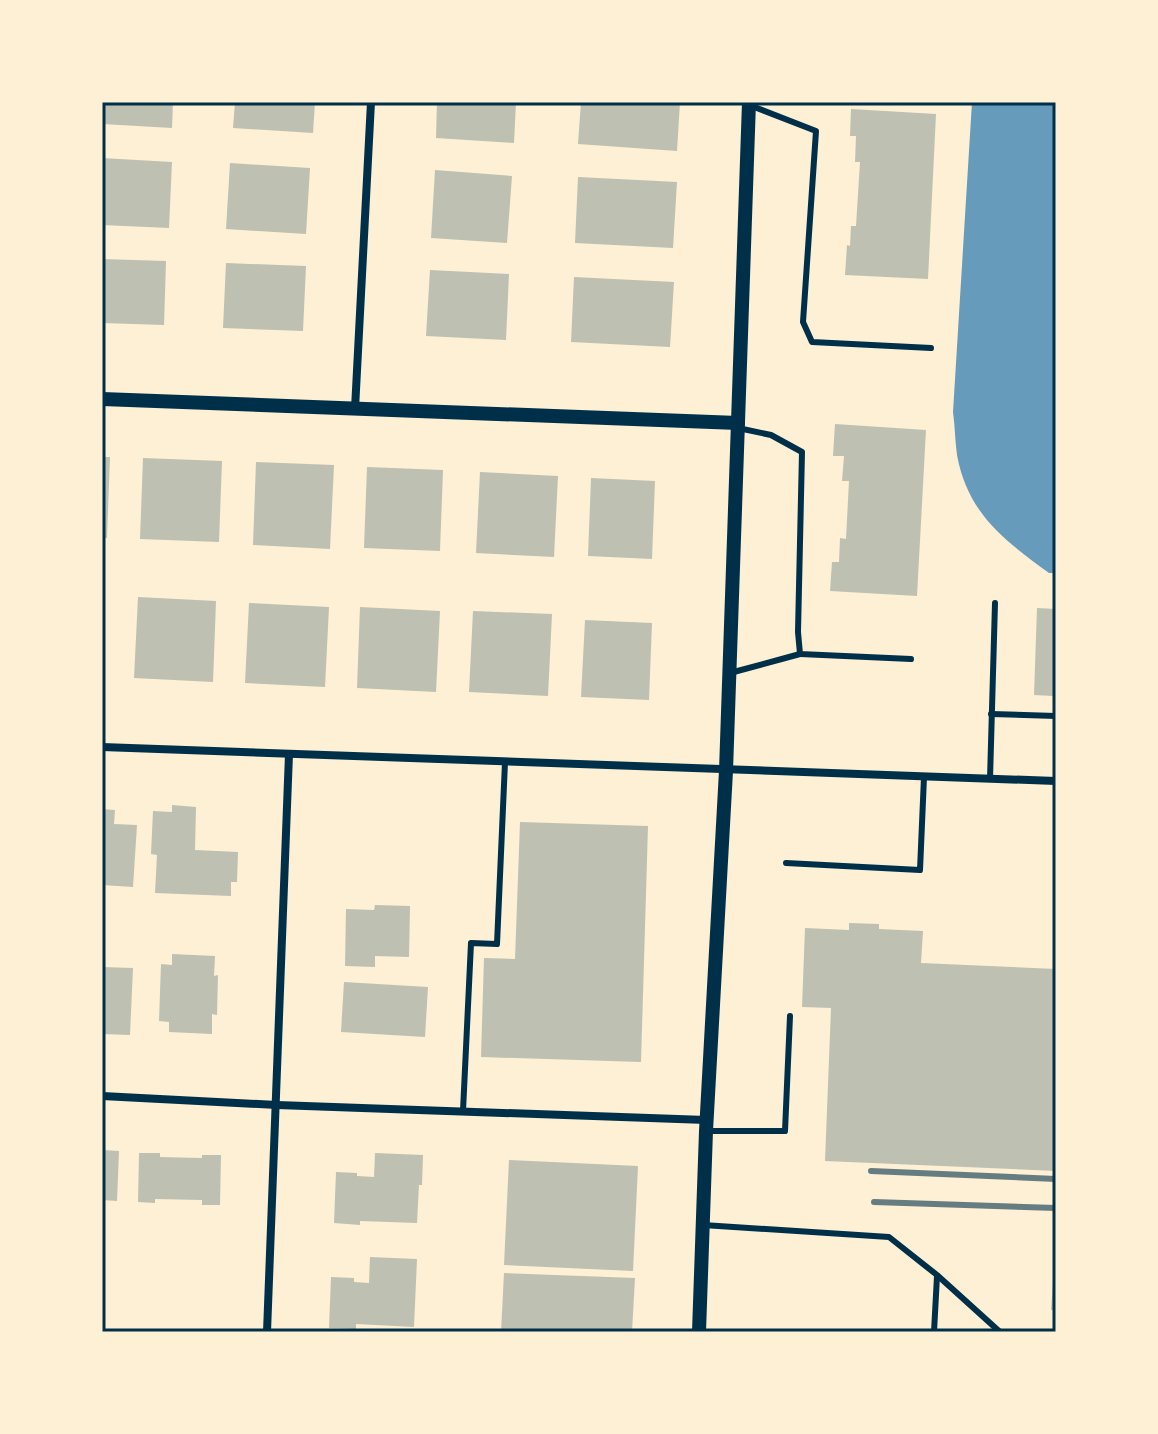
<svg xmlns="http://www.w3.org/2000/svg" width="1158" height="1434" font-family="'Source Sans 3',sans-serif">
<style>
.water{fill:#669bbc}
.building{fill:#bec0b2}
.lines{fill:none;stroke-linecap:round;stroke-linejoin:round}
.service{stroke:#003049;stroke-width:6}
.minor{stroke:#003049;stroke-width:8}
.tertiary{stroke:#003049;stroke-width:14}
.rail{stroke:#657d81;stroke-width:6}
.neatline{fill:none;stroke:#003049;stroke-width:3}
</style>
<rect width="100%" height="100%" fill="#fdf0d5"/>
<path class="water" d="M972,102h84v471h-7c-45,-33 -81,-59 -92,-118 -2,-14 -2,-29 -4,-43z"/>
<g class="building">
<path d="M102,102h71l-1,26 -70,-4z"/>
<path d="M235,102h80l-2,31 -80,-5z"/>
<path d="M437,102h79l-2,41 -78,-5z"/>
<path d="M581,102h99l-3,49 -99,-7z"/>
<path d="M851,109l85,5 -8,165 -83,-4 2,-30 3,1 1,-20h5l4,-64h-5l1,-26h-6z"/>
<path d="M102,158l70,4 -3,66 -67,-3z"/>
<path d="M230,163l80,5 -4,66 -80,-5z"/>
<path d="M435,170l77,6 -5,67 -76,-5z"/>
<path d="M578,177l99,5 -4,66 -98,-5z"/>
<path d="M102,259l64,2 -2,64 -62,-2z"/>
<path d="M226,263l80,3 -3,65 -80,-3z"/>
<path d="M430,270l79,4 -3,66 -80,-4z"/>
<path d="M574,277l100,5 -4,65 -99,-5z"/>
<path d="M835,424l91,6 -9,166 -87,-5 2,-29h7l1,-24 6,1 3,-58h-7l2,-25h-11z"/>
<path d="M102,457h8l-3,81h-5z"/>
<path d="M143,458l79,3 -3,81 -79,-3z"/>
<path d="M256,462l78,3 -4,84 -77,-4z"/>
<path d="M367,467l76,3 -3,81 -76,-3z"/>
<path d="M480,472l78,4 -4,81 -78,-4z"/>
<path d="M591,478l64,3 -3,78 -64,-3z"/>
<path d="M138,597l78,4 -3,81 -79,-4z"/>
<path d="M249,603l80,4 -4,80 -80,-4z"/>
<path d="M360,607l80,4 -4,81 -79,-4z"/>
<path d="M1037,608l19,1v80l-3,-1v8l-19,-1z"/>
<path d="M473,611l79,3 -4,82 -79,-4z"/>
<path d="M585,620l67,3 -3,77 -68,-3z"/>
<path d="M172,805l24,2 -1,43 43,2 -1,30h-6v14l-76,-3 2,-38 -6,-1 2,-43 19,1z"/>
<path d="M102,809l13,1 -1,14 23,1 -4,62 -31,-2z"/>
<path d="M520,822l128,4 -7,236 -160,-5 3,-99 31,1z"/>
<path d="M375,905l35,1 -1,51 -34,-1v11l-30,-1 1,-57 28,1z"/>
<path d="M849,923l30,1v5l44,2 -2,32 135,6v202l-231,-10 6,-153 -29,-1 3,-79 44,2z"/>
<path d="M172,954l43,2 -1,20 4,-1 -1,40 -5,-1v20l-43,-2v-10l-10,-1 2,-57 11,1z"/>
<path d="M102,967l31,1 -3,67 -28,-1z"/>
<path d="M344,982l84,5 -3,50 -84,-5z"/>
<path d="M102,1150l17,1 -2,50 -15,-1z"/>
<path d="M139,1153h21v4l42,1v-3h19l-1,50h-18v-5l-47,-1v4l-17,-1z"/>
<path d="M375,1153l48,2 -1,30h-3l-2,38 -57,-2v4l-26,-2 2,-51 21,1v3l17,1z"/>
<path d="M509,1160l129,6 -5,105 -129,-6z"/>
<path d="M370,1257l47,2 -3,68 -58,-3v5l-27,-1 2,-51 23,1v4l15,1z"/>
<path d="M1054,1267h2v43h-5z"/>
<path d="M504,1273l131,5 -3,54h-131z"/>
</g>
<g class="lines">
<g class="service">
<path d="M749,105l67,26 -13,191 9,20 119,6"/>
<path d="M738,428l33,7 31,17 -4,180 2,22 111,5"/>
<path d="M730,673l70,-19"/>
<path d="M991,714l65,2"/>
<path d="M990,779l5,-176"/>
<path d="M786,863l134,7 4,-93"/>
<path d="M463,1111l8,-168 26,1 8,-182"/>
<path d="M706,1131h79l5,-115"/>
<path d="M703,1225l186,12 48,38 63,57"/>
<path d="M934,1332l3,-56"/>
</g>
<g class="minor">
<path d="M355,409l16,-307"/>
<path d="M102,747l954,34"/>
<path d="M102,1096l175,9 429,15"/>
<path d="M267,1332l22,-578"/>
</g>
<g class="tertiary">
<path d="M102,399l636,24"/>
<path d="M699,1332l7,-201 20,-360 23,-669"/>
</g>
<g class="rail">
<path d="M871,1171l185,8"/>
<path d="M874,1202l182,6"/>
</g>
</g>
<rect width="1158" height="1434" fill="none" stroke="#fdf0d5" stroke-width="208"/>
<rect x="104" y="104" width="950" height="1226" class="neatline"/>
</svg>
